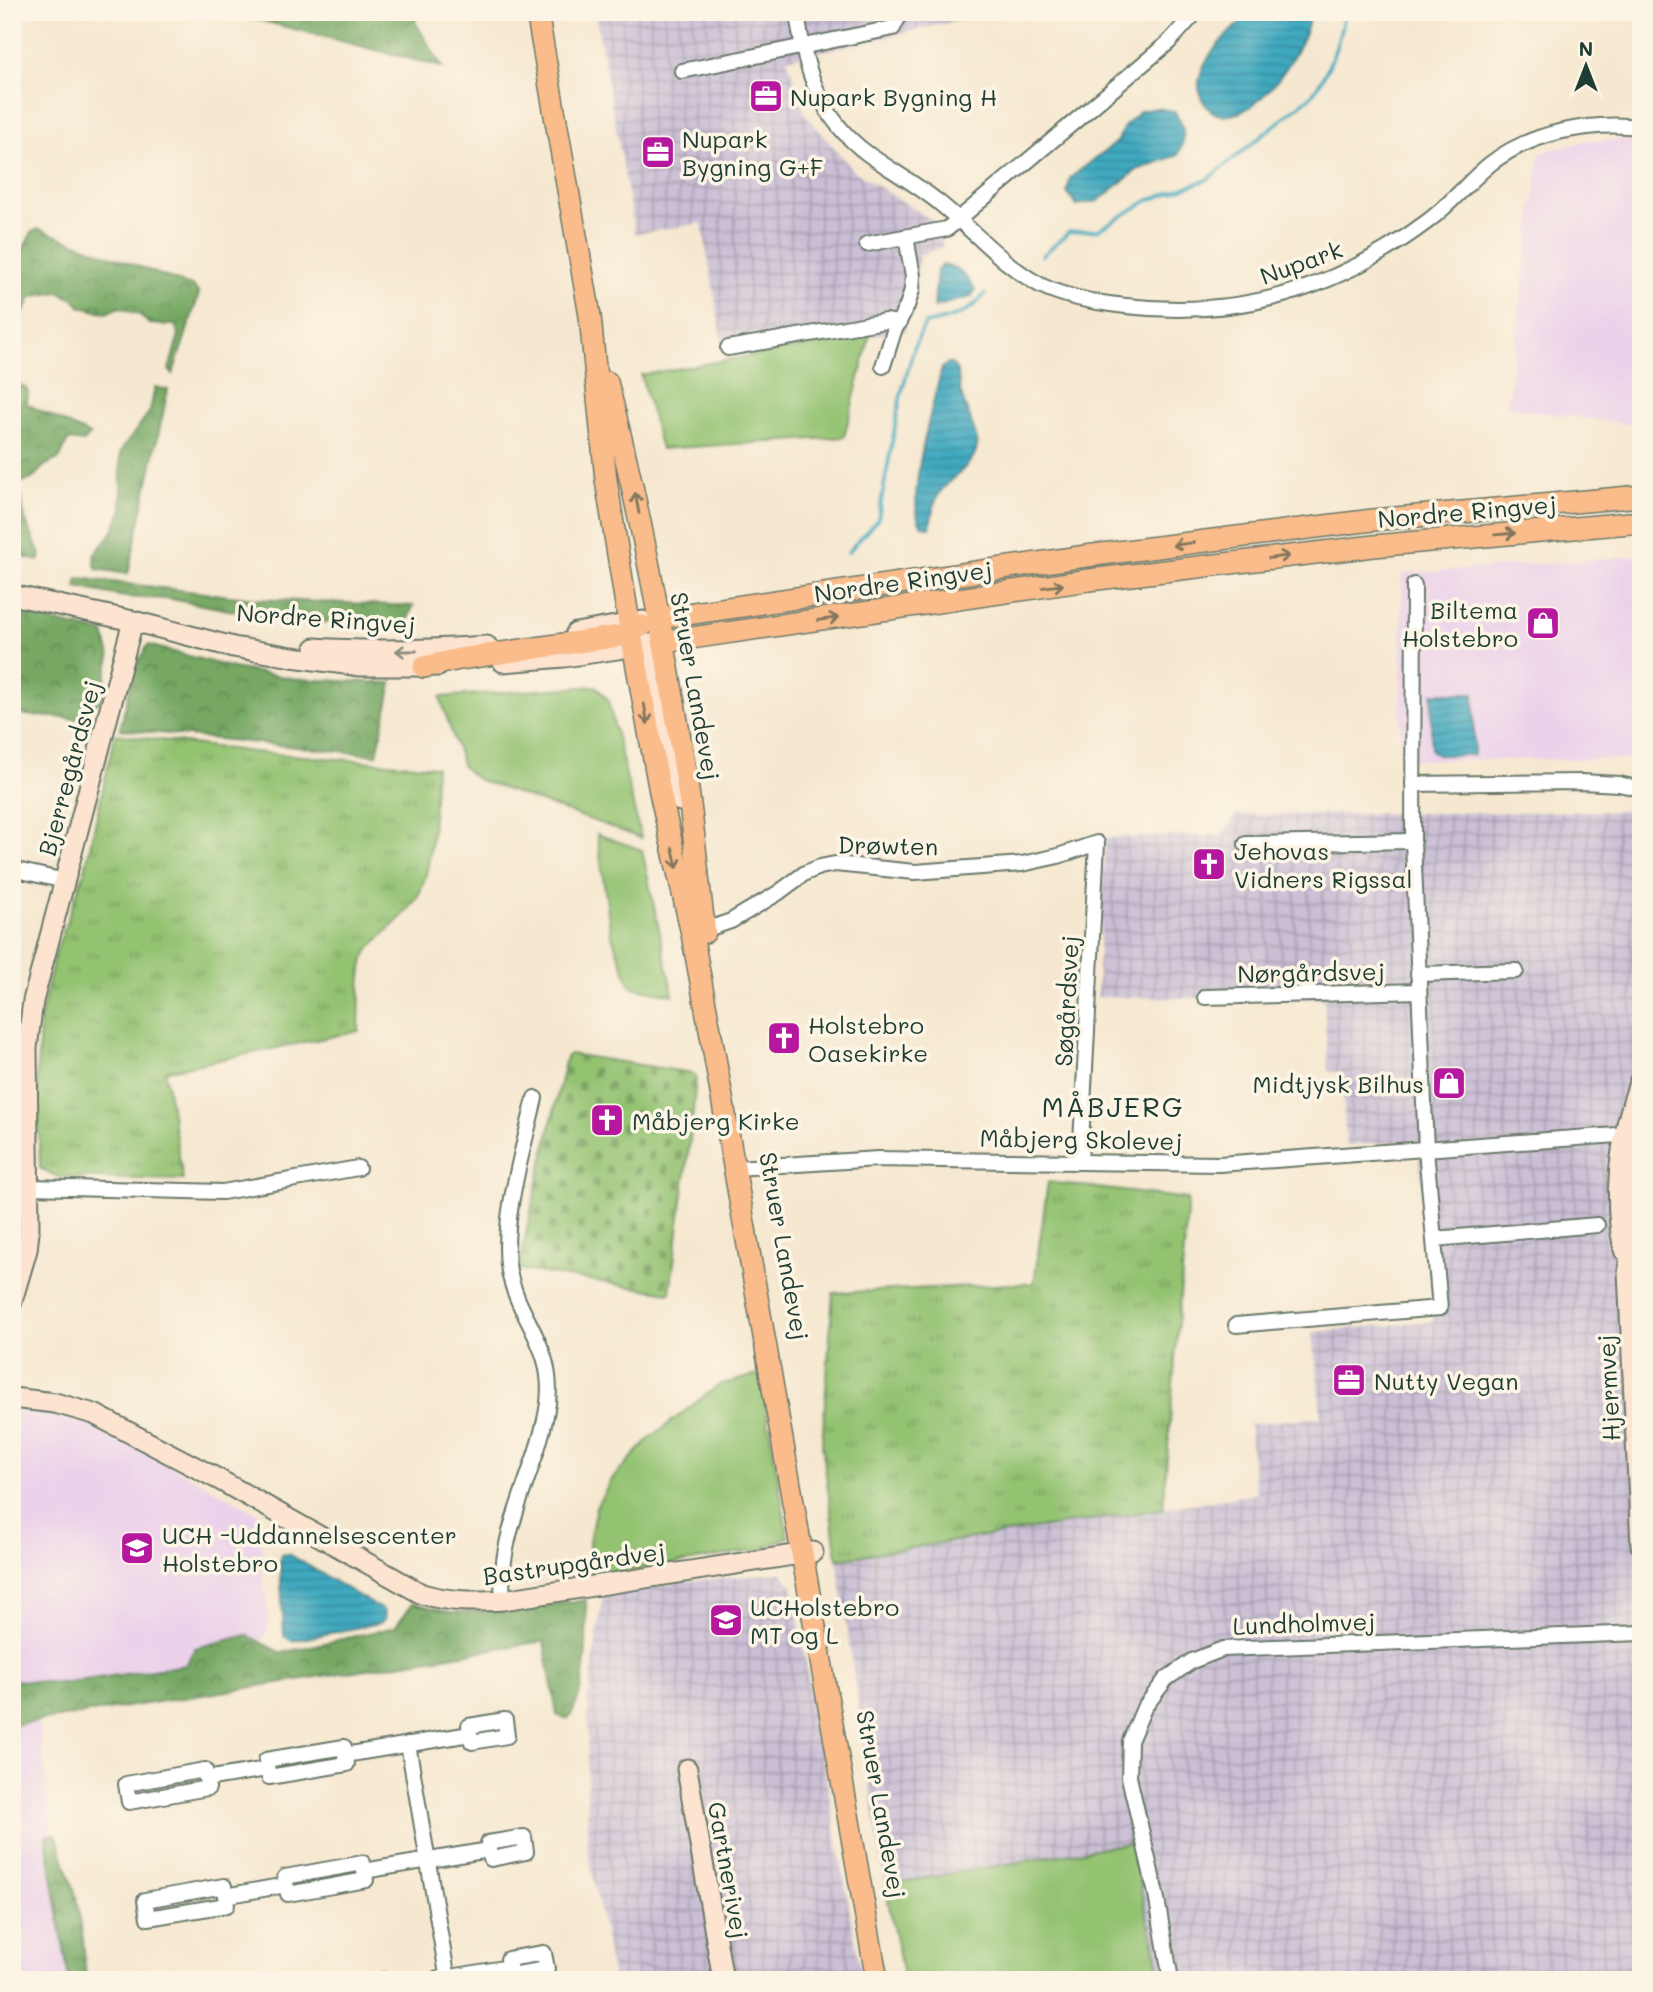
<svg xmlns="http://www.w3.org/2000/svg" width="1653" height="1992" font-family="Mali,sans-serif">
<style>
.built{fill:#ecd1ea}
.industrial{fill:url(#industrial-grid)}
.green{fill:#93c271;stroke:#598052;stroke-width:2}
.forest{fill:url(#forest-crowns);stroke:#4a724c;stroke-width:2}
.cemetery{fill:url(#cemetery-stones);stroke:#598052;stroke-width:2}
.park{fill:url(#park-tufts);stroke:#598052;stroke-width:2}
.water{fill:url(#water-rules);stroke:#30737a;stroke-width:2}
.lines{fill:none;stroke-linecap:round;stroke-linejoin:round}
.stream{stroke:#40a9c0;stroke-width:3.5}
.street-casing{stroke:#6a796b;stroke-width:18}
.secondary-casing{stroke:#6a796b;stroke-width:23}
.primary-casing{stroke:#6a796b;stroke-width:24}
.street{stroke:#fff;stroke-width:14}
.secondary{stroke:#fde4d1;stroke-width:19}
.primary{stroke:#fabc8b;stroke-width:21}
.oneway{stroke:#82765b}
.oneway2{stroke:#8e9082}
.labels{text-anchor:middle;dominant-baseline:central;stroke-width:7;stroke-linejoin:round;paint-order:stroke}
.poi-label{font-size:24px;fill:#1f3d34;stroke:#fcf5e5;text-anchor:start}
.street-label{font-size:24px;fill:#1f3d34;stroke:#fcf5e5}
.quarter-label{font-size:28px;letter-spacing:2px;fill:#1f3d34;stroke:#fcf5e5}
</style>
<defs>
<pattern id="industrial-grid" width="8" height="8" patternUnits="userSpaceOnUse" patternTransform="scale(1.75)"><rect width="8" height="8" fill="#cbbfd5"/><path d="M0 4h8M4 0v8" fill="none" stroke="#a49cae"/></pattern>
<pattern id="forest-crowns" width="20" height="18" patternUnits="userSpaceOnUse" patternTransform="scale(1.75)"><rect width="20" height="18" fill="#76a863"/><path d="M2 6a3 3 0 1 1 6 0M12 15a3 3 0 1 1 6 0" fill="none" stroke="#608a52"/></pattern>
<pattern id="cemetery-stones" width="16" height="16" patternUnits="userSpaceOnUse" patternTransform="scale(1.75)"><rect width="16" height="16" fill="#93c271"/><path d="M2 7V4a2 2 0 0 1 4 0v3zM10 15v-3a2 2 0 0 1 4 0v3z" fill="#779f5e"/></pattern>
<pattern id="park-tufts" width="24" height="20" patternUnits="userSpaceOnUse" patternTransform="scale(1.75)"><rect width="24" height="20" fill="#93c271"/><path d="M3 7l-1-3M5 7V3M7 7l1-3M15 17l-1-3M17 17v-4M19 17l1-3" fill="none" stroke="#779f5e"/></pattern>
<pattern id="water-rules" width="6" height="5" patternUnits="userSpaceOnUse" patternTransform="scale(1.75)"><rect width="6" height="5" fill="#40a9c0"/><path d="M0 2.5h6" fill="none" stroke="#358b9d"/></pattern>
</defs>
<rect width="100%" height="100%" fill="#fcf5e5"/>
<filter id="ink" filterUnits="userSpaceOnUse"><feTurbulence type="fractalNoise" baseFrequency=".0143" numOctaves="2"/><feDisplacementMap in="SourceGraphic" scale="14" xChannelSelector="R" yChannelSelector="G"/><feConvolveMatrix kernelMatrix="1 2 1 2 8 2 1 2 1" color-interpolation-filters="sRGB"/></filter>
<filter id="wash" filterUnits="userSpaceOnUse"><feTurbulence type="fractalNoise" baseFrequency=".00686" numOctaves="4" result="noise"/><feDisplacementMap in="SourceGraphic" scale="28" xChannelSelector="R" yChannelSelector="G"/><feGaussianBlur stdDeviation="1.57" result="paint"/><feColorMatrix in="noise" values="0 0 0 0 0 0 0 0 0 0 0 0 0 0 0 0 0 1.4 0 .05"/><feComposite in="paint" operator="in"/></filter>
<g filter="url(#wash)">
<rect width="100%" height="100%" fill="#f6e8d0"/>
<g class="built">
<path d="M1633,139l8,1v286l-134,-19 33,-254 46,-12z"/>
<path d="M1641,556v203l-241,1 2,-186z"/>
<path d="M12,1406l47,8 53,20 147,80 4,68 6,35 -2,15 -8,12 -73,21 -174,26z"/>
<path d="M39,1721l31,259h-58v-255z"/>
</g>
<g class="industrial">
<path d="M595,12h401l-209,47 18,55 49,57 81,51 8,25 -24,8 -14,76 -180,26 -23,-134 -67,11z"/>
<path d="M1641,811v1169h-738l-23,-124 -43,-297 419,-65 -7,-70 72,-7 -8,-85 121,-11 -16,-181 -72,6 -4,-74 -14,-1 -4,-72 -227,-2 8,-159 118,-3 12,-20z"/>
<path d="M782,1573l10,13 70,394h-249l-26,-136 1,-145 15,-103 78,-14z"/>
</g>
<g class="green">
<path d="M870,335l-26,102 -183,12 -20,-74z"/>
<path d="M596,686l12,14 33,138 -164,-59 -14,-12 -23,-70z"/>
<path d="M597,834l45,16 31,145 -42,-8 -20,-53z"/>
<path d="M760,1374l28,163 -26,12 -172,29 -1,-37 7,-34 16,-28 38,-41 69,-53z"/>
<path d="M1130,1843l32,137h-258l-19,-95z"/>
</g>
<g class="forest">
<path d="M227,12h192l-4,10 27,45z"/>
<path d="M38,229l156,58 5,7 -26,80 -4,-4 10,-36 -4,-9 -26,-1 -9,-9 -21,-8 -13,6 -25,-6 -7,-8 -16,-7 -27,5 -8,17 -11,4v-47l20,-39z"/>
<path d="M18,383l10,7 -1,14 63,31 -6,7 -16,-2 -8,18 -16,8 -12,13 -8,3 -12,-8v-90z"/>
<path d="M155,387l13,3 -40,184 -32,-5 -2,-14 18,-22 10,-23 -2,-58 30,-41z"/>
<path d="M12,486l6,2 8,34 15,34 -2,5 -27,-7z"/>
<path d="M78,578l177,21 158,7 -6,16h-115l-121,-23 -46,-2 -49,-10z"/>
<path d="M12,612l92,21 6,24 -9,43 -20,19 -69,-5z"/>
<path d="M148,645l85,23 63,11 96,4 -15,72 -257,-26 14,-60z"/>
<path d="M586,1600c1,32 2,93 -18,119l-11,-4 -13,-74 -532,84v-45l52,3 122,-18 9,-17 52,-13 34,18 114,-26 18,-24 37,9 39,-1z"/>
<path d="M56,1834l20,62 7,43 3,41h-17l-23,-141v-3z"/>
</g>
<path class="cemetery" d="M570,1054l122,19 4,3 -4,48 -22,169 -152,-24 48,-212z"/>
<g class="park">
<path d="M115,734l138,18 183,15c-3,35 -2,92 -15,123 -11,25 -37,40 -53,61 -10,13 -8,61 -9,80l-194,40 18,109 -125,-3 -18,-9 -3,-97 4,-55 13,-59 31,-87z"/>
<path d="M1048,1182l140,17 -25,310 -326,50 -15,-115 11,-151 201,-10z"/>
</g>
<g class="water">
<path d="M1252,12h59c-5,33 -50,108 -89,103 -9,-1 -12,-5 -17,-11 -23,-33 25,-73 47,-92z"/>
<path d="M1157,108l18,4c10,16 11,26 3,43l-41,15 -39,31 -21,4 -10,-12 3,-15 48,-37 5,-13 17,-17z"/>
<path d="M943,265c15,1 25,13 32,25l-4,7 -37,10 3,-37z"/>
<path d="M948,363c13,4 9,16 12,27 3,13 17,42 17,53 1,20 -25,33 -36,48 -7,9 -9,24 -11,36l-8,-1c-19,-22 13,-129 20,-158z"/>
<path d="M1432,693h42v62h-37l-6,-5z"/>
<path d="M289,1554l95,57 1,8 -6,4 -87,18 -8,-5 -4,-73 1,-8z"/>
</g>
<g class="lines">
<g class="stream">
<path d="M1042,256l27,-24 29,-2 51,-30 58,-20 105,-85c17,-24 28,-53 32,-83"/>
<path d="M848,552l30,-33 23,-125 14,-49 10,-21c27,-6 42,-8 60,-30"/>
</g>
</g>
</g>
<g filter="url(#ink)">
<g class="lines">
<g class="street-casing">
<g id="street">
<path d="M797,12c7,56 23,107 71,142 24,17 50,31 74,51 32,26 61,60 98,80 26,13 57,18 86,21 115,13 210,-16 302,-85 23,-17 40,-39 62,-57 41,-32 100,-43 151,-37"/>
<path d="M682,71l211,-43 5,-10 -1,-6"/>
<path d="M867,244l80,-15 222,-187 27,-30"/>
<path d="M728,348l157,-27 14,2"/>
<path d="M883,366l11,-35 13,-25 5,-16 1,-14 -7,-39"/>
<path d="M1413,784l168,-2 38,2 22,5"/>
<path d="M1246,844l167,-3"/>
<path d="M12,869l53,12"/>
<path d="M696,933l35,-12 47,-28 27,-20 15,-6 15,-3 80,8 107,-8 36,-8 39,-13 -17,319"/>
<path d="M1418,974l98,-3"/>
<path d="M1205,997l214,-6"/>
<path d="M735,1168l143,-9 341,5 412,-30"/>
<path d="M30,1187l193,5 135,-24"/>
<path d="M1434,1239l163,-14"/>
<path d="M1236,1325l204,-17 -14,-158 -13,-309 1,-256"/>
<path d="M503,1600c-7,-68 36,-131 45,-197 7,-58 -30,-83 -39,-132 -9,-48 15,-124 26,-173"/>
<path d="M408,1744l40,236"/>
<path d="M344,1747l3,17 -78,13 -3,-17z"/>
<path d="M345,1755l125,-21 2,8 35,-6 -2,-16 -36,6 1,8"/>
<path d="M206,1779l2,9 -79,14 -3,-18 79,-14 1,9 61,-10"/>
<path d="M363,1863l3,17 -78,14 -3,-17z"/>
<path d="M364,1871l125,-21 2,9 35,-7 -2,-15 -36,6 1,7"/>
<path d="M225,1896l2,9 -79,13 -3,-18 79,-14 1,10 61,-11"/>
<path d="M544,1953l3,16 -36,6 -3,-16z"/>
<path d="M383,1980h1"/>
<path d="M433,1980l77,-13"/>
<path d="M1171,1980l-15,-86 -27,-117 1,-36 14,-33 22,-29 26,-18 31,-12 418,-16"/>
</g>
</g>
<g class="secondary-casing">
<g id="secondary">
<path d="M12,595l121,26 100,26 59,10 68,9h78"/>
<path d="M576,633l67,-12"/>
<path d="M637,636l11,12 5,13 27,140"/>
<path d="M315,648c58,4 114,2 172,-2"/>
<path d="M503,662l61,-5 100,-15"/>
<path d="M1641,1138l-13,133 13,274"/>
<path d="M1624,1250c-13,-59 -3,-117 17,-173"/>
<path d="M12,1301l15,-51 2,-18 -2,-184 6,-47 100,-380"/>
<path d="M12,1398l43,5 39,11 124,65 204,115c28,8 52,8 81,6l310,-48"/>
<path d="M687,1769l36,211"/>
</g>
</g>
<g class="primary-casing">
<g id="primary">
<path d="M537,12l53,304 16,164 23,143 31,169 32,142 20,107 165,939"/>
<path d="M607,382c35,134 60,271 81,408 7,47 10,95 17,142"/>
<path d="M659,618l427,-62 287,-36 268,-24"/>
<path d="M664,642l425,-62 285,-34 267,-24"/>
<path d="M424,667l35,-8 161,-23 22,-10"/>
</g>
</g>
<use href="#street" class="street"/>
<use href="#secondary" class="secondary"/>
<use href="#primary" class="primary"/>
</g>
<defs><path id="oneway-shaft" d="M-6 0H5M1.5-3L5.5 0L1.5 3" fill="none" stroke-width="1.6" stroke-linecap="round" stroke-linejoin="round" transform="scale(1.75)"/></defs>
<g class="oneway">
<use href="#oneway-shaft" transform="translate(637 503) rotate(-101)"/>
<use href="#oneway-shaft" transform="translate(1505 534) rotate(-5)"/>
<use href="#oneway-shaft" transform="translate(1183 544) rotate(173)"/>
<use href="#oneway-shaft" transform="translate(1279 557) rotate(-7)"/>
<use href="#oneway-shaft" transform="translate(1053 586) rotate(-8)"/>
<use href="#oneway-shaft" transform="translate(828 619) rotate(-8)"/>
<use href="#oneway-shaft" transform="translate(646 714) rotate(80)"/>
<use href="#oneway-shaft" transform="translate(675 858) rotate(77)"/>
</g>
<use class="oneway2" href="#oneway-shaft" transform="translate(406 651) rotate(180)"/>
</g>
<defs>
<g id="office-square" transform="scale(1.75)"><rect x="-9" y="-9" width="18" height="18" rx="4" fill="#b5179e" stroke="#fcf5e5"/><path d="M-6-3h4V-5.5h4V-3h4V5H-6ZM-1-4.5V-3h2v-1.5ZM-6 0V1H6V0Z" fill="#fff"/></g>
<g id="shop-square" transform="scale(1.75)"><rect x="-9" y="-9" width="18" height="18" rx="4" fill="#b5179e" stroke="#fcf5e5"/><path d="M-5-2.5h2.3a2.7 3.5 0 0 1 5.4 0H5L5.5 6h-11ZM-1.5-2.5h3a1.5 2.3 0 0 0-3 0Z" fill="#fff"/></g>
<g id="church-square" transform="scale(1.75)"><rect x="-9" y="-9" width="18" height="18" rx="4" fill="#b5179e" stroke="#fcf5e5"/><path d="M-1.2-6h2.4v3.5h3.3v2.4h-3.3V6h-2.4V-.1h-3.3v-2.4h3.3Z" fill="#fff"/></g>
<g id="school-square" transform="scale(1.75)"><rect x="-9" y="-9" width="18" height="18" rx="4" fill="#b5179e" stroke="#fcf5e5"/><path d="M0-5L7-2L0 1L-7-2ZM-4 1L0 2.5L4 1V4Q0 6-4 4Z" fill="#fff"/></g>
</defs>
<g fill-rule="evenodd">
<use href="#office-square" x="766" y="96"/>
<use href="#office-square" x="658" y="152"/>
<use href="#shop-square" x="1543" y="623"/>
<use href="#church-square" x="1209" y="864"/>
<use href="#church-square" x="784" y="1038"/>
<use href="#shop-square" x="1449" y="1083"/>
<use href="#church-square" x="607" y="1120"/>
<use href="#office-square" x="1349" y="1380"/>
<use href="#school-square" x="137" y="1548"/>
<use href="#school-square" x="726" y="1620"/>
</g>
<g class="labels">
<g class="poi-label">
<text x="790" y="96">Nupark Bygning H</text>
<text x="682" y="138">Nupark<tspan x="682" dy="28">Bygning G+F</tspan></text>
<text x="1518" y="609" text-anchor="end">Biltema<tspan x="1518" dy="28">Holstebro</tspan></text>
<text x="1234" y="850">Jehovas<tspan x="1234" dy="28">Vidners Rigssal</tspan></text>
<text x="808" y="1024">Holstebro<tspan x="808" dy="28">Oasekirke</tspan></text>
<text x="1424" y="1083" text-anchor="end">Midtjysk Bilhus</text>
<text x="632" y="1120">Måbjerg Kirke</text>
<text x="1374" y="1380">Nutty Vegan</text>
<text x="162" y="1534">UCH -Uddannelsescenter<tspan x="162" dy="28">Holstebro</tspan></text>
<text x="750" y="1606">UCHolstebro<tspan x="750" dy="28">MT og L</tspan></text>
</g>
<g class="street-label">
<text transform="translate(1301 262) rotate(-20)">Nupark</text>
<text transform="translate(1467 511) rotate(-5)">Nordre Ringvej</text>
<text transform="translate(903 581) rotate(-8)">Nordre Ringvej</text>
<text transform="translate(326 618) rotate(4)">Nordre Ringvej</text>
<text transform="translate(696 686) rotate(80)">Struer Landevej</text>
<text transform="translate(69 768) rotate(-75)">Bjerregårdsvej</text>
<text transform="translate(888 845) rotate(1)">Drøwten</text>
<text transform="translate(1311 972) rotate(-1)">Nørgårdsvej</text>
<text transform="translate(1066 1001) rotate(-87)">Søgårdsvej</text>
<text transform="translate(1081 1139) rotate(1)">Måbjerg Skolevej</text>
<text transform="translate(785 1246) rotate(80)">Struer Landevej</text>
<text transform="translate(1608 1388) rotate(-93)">Hjermvej</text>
<text transform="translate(574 1563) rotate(-8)">Bastrupgårdvej</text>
<text transform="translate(1304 1623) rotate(-2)">Lundholmvej</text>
<text transform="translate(882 1804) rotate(80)">Struer Landevej</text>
<text transform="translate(729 1870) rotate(80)">Gartnerivej</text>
</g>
<g class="quarter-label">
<text x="1113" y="1106">MÅBJERG</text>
</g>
</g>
<rect width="1653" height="1992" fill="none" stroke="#fcf5e5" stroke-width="42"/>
<g transform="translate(1586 66)" stroke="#fcf5e5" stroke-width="5" paint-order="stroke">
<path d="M0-5L12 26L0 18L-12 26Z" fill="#1f3d34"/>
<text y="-10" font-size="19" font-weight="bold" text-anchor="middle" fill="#1f3d34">N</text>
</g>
</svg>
